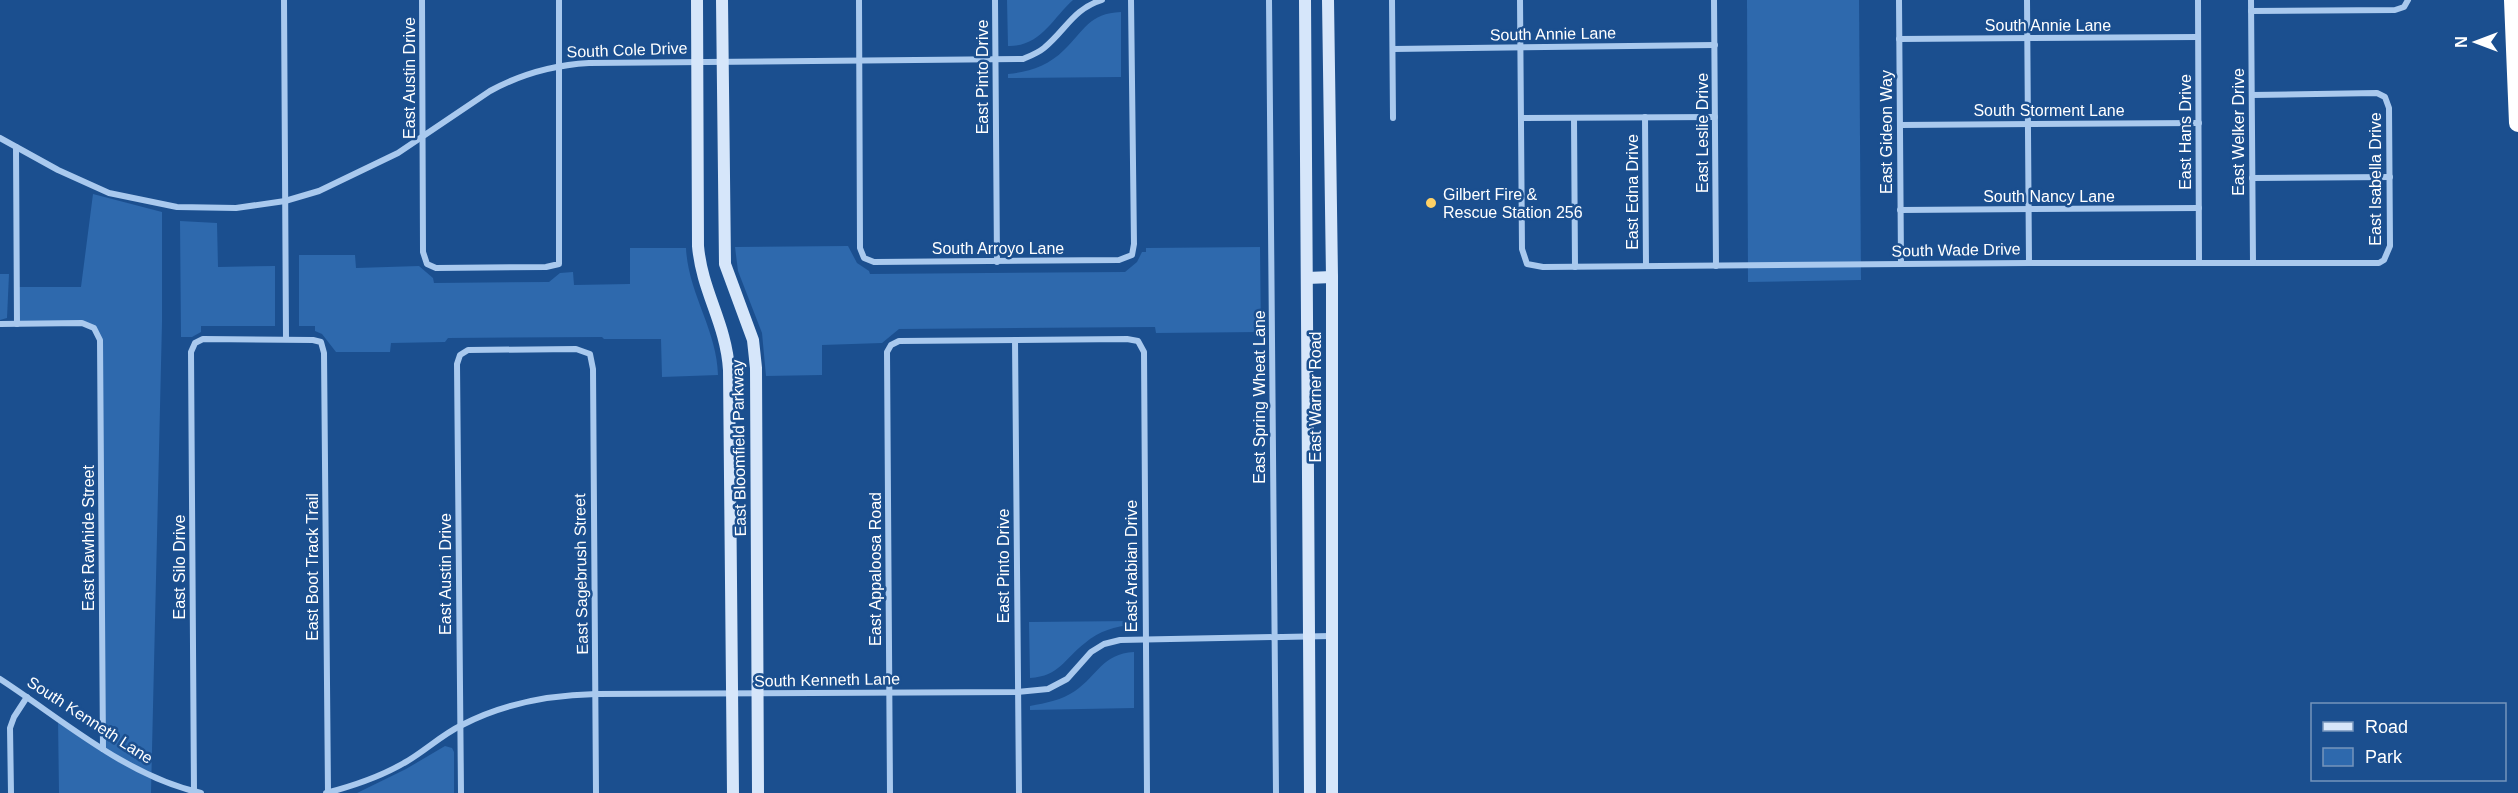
<svg xmlns="http://www.w3.org/2000/svg" width="2518" height="793" font-family="Arial,sans-serif">
<style>
.green{fill:#2e69ad}
.lines{fill:none;stroke-linecap:round;stroke-linejoin:round}
.street{stroke:#a9c9ee;stroke-width:6}
.secondary{stroke:#d6e6fa;stroke-width:12}
.highway{stroke:#fff;stroke-width:18}
.poi-dot{fill:#ffd166;stroke:#1b4f8f;stroke-width:2}
.labels{text-anchor:middle;dominant-baseline:central;stroke-width:5;stroke-linejoin:round;paint-order:stroke}
.street-label{font-size:16px;fill:#fff;stroke:#1b4f8f}
.poi-label{font-size:16px;fill:#fff;stroke:#1b4f8f;text-anchor:start}
</style>
<rect width="100%" height="100%" fill="#1b4f8f"/>
<g class="green">
<path d="M1007,0h66c-21,19 -33,47 -65,46z"/>
<path d="M1747,0h112l2,280 -113,2z"/>
<path d="M1121,12v65l-113,1v-4c21,-2 40,-8 56,-24 20,-19 25,-37 57,-38z"/>
<path d="M93,194l69,18v110l-11,471h-92l-1,-75 44,30 -2,-408 -6,-12 -12,-5 -65,1v-37h64z"/>
<path d="M180,221l37,2 1,44 57,-1v60h-74v6l-9,5h-11z"/>
<path d="M848,246l9,17 12,8 1,3 255,-2 12,-10 5,-10h4v-4l114,-1 1,85 -105,1 -1,-6 -256,2 -17,14 -60,2v30l-56,1 -4,-43 -24,-62 -3,-24z"/>
<path d="M630,248h56c2,45 31,82 32,127l-56,2 -1,-38h-57l-2,-2 -154,1 -3,4 -54,1 -1,9h-54l-14,-18 -7,-3v-5h-16v-71h56l1,13 63,-2 14,12 1,5 115,-1 11,-9 13,-1 1,13 56,-1z"/>
<path d="M0,274h9l-2,44 -7,2z"/>
<path d="M1133,621v4c-18,1 -34,6 -48,18 -21,16 -25,33 -55,35l-1,-56z"/>
<path d="M1134,652v56l-104,2v-4c16,-3 32,-6 45,-15 23,-16 27,-37 59,-39z"/>
<path d="M445,746l7,2 2,4v41h-97l49,-24z"/>
</g>
<g class="lines">
<g class="street">
<path d="M284,0l2,339"/>
<path d="M422,0l1,252 4,12 9,4 110,-1 13,-3v-264"/>
<path d="M859,0l1,248 4,10 10,4 245,-2 13,-5 2,-11 -3,-244"/>
<path d="M995,0l2,262"/>
<path d="M1269,0l7,793"/>
<path d="M1392,0l1,118"/>
<path d="M1520,0l2,249 5,15 16,3 486,-4h350l5,-3 6,-14 -1,-138 -4,-11 -8,-4 -125,2"/>
<path d="M1714,0l2,266"/>
<path d="M1899,0l2,264"/>
<path d="M2027,0l2,263"/>
<path d="M2198,0l1,263"/>
<path d="M2251,0l2,263"/>
<path d="M2251,11l144,-1 9,-3 4,-7"/>
<path d="M1899,39l299,-2"/>
<path d="M1393,49l322,-4"/>
<path d="M1645,117l1,149"/>
<path d="M1521,118l194,-1"/>
<path d="M1574,118l1,149"/>
<path d="M1900,125l299,-2"/>
<path d="M0,138l58,32 51,23 68,14 59,1 49,-7 34,-10 79,-38 92,-62c31,-17 64,-26 99,-28l434,-4c7,-3 15,-6 21,-11 22,-18 29,-39 58,-48"/>
<path d="M16,147l1,177"/>
<path d="M2252,178l138,-1"/>
<path d="M1900,210l299,-2"/>
<path d="M0,324l82,-1 12,5 6,12 3,409"/>
<path d="M1015,340l4,453"/>
<path d="M0,679c63,41 126,97 201,114"/>
<path d="M194,792l-3,-440 4,-9 8,-4 110,1 8,2 3,11 4,440"/>
<path d="M11,793l-1,-65 4,-11 13,-20"/>
<path d="M326,793c27,-7 54,-16 78,-30 20,-11 37,-28 58,-38 42,-22 87,-30 134,-31l421,-2 31,-3 19,-10 24,-27 13,-8 16,-4 211,-4"/>
<path d="M461,793l-4,-429 3,-9 8,-5 108,-1 14,5 3,15 3,424"/>
<path d="M890,793l-3,-441 4,-7 8,-4 228,-2 11,2 6,11 3,441"/>
</g>
<g class="secondary">
<path d="M697,0l1,246c4,46 28,77 31,124l4,423"/>
<path d="M722,0l3,264 28,76 3,28 2,425"/>
<path d="M1305,0l5,793"/>
<path d="M1328,0l4,277v516"/>
<path d="M1307,278l25,-1"/>
</g>
<path class="highway" d="M2513,0l5,123"/>
</g>
<circle class="poi-dot" cx="1431" cy="203" r="6"/>
<g class="labels">
<g class="street-label">
<text x="2048" y="25">South Annie Lane</text>
<text transform="translate(1553 34) rotate(-1)">South Annie Lane</text>
<text transform="translate(627 50) rotate(-2)">South Cole Drive</text>
<text transform="translate(982 77) rotate(-90)">East Pinto Drive</text>
<text transform="translate(409 78) rotate(-90)">East Austin Drive</text>
<text x="2049" y="110">South Storment Lane</text>
<text transform="translate(1886 132) rotate(-90)">East Gideon Way</text>
<text transform="translate(2185 132) rotate(-90)">East Hans Drive</text>
<text transform="translate(2238 132) rotate(-90)">East Welker Drive</text>
<text transform="translate(1702 133) rotate(-90)">East Leslie Drive</text>
<text transform="translate(2375 179) rotate(-90)">East Isabella Drive</text>
<text transform="translate(1632 192) rotate(-90)">East Edna Drive</text>
<text x="2049" y="196">South Nancy Lane</text>
<text x="998" y="248">South Arroyo Lane</text>
<text transform="translate(1956 250) rotate(-1)">South Wade Drive</text>
<text transform="translate(1259 397) rotate(-90)">East Spring Wheat Lane</text>
<text transform="translate(1315 397) rotate(-90)">East Warner Road</text>
<text transform="translate(739 448) rotate(-91)">East Bloomfield Parkway</text>
<text transform="translate(88 538) rotate(-90)">East Rawhide Street</text>
<text transform="translate(1003 566) rotate(-90)">East Pinto Drive</text>
<text transform="translate(1131 566) rotate(-90)">East Arabian Drive</text>
<text transform="translate(179 567) rotate(-90)">East Silo Drive</text>
<text transform="translate(312 567) rotate(-90)">East Boot Track Trail</text>
<text transform="translate(875 569) rotate(-90)">East Appaloosa Road</text>
<text transform="translate(445 574) rotate(-90)">East Austin Drive</text>
<text transform="translate(581 574) rotate(-91)">East Sagebrush Street</text>
<text transform="translate(827 680) rotate(-1)">South Kenneth Lane</text>
<text transform="translate(90 720) rotate(33)">South Kenneth Lane</text>
</g>
<g class="poi-label">
<text x="1443" y="194">Gilbert Fire &amp;<tspan x="1443" dy="18">Rescue Station 256</tspan></text>
</g>
</g>
<rect x="2311" y="703" width="195" height="78" fill="#1b4f8f" stroke="#7695bc" stroke-width="1.5"/>
<rect x="2323" y="722" width="30" height="9" fill="#d6e6fa" stroke="#7695bc" stroke-width="1.5"/>
<text x="2365" y="733" font-size="18" fill="#ffffff">Road</text>
<rect x="2323" y="748" width="30" height="18" fill="#2e69ad" stroke="#7695bc" stroke-width="1.5"/>
<text x="2365" y="763" font-size="18" fill="#ffffff">Park</text>
<g transform="translate(2476 42) rotate(270)" stroke="#1b4f8f" stroke-width="4.5" paint-order="stroke">
<path d="M0-4.5L10 22L0 15L-10 22Z" fill="#ffffff"/>
<text y="-9" font-size="16" font-weight="bold" text-anchor="middle" fill="#ffffff">N</text>
</g>
</svg>
